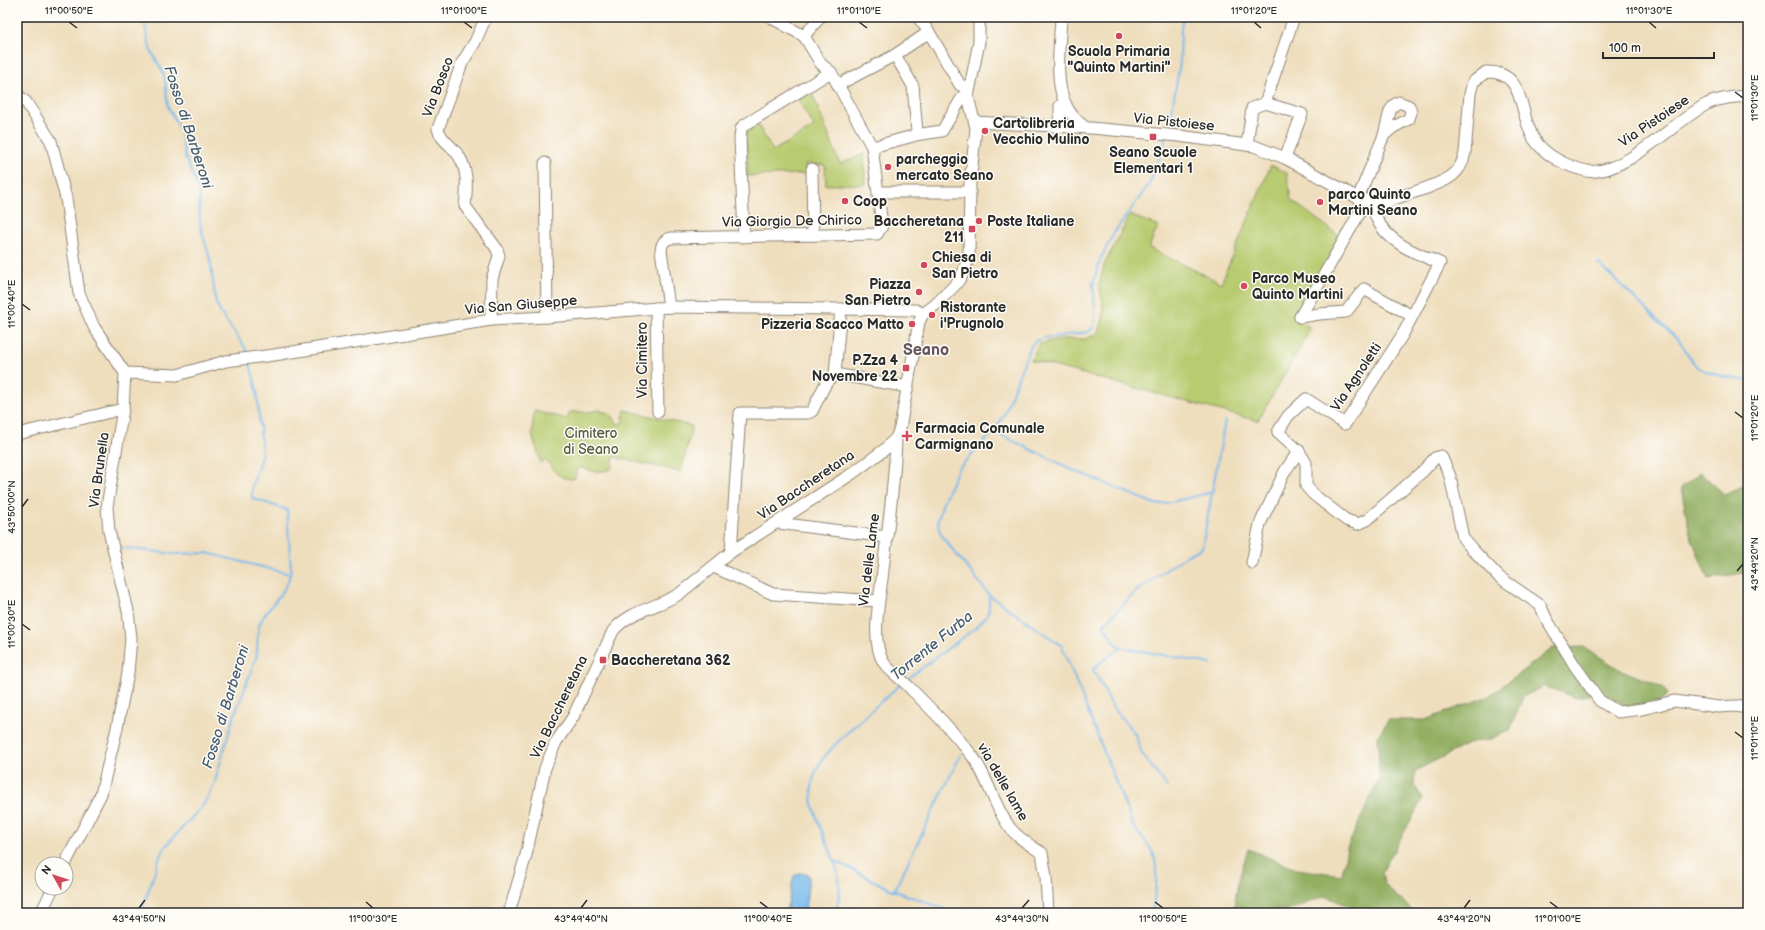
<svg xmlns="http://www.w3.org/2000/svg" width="1765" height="930" font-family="'Balsamiq Sans',sans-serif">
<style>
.green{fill:#b8cb6f;stroke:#727b4d}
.forest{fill:#92af62;stroke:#5e6d46}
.water{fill:#77b9ec;stroke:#51728c}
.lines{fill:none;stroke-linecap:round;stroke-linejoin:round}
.stream{stroke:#77b9ec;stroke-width:2}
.minor-casing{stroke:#8d8474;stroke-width:13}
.minor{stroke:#fff;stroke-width:11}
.ticks{fill:none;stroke:#2b2b2b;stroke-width:1.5}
.poi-dot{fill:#d1495b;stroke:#fdfcf7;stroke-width:1.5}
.labels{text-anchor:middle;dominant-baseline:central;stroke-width:3;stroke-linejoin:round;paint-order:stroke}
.poi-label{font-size:14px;font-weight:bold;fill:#2b2b2b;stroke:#fdfcf7;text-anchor:start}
.street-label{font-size:14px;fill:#2b2b2b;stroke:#fdfcf7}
.park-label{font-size:14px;fill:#555b3f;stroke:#fdfcf7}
.water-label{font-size:15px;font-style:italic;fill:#465d6f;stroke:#fdfcf7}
.quarter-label{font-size:16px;font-weight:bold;fill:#665660;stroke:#fdfcf7}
.neatline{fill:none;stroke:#2b2b2b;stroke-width:1.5}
.ticks-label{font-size:10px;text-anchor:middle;fill:#2b2b2b}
</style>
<rect width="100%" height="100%" fill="#fdfcf7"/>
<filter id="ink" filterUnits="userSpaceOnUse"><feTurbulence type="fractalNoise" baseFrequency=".025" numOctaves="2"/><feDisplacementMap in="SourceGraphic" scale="8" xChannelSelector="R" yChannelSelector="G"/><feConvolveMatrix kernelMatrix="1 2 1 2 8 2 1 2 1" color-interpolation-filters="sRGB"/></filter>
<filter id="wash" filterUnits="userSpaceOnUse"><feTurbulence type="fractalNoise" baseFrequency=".012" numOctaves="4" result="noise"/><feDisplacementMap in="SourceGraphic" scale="16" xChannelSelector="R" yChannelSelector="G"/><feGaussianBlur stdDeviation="0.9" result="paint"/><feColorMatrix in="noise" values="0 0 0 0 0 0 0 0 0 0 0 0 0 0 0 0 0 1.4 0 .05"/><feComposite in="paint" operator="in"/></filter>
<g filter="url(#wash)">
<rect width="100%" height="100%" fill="#efdebd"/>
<g class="green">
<path d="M812,93l28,71 24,-10 1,30 -39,1 -1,-20 -20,-1 1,10 -58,2 -2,-44 12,-7 15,26 41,-24 -16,-27z"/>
<path d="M1271,165l16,8 4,27 50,37 -45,82 15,9 -53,93 -227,-61 7,-15 19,-6h28l12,-5 6,-14v-18l-4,-17 5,-20 26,-50 28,11 -9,22 72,35z"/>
<path d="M599,410l11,4 6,9 6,1 3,-14 67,16 -11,46 -67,-15 -2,11 -3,1v1l-14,2 -16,-5 -5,12c-15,0 -19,-6 -28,-19l-5,3 -9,-29 2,-23 33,8 3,-7h19z"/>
</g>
<g class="forest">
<path d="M1700,472l25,23 23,-12v89l-40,7 -18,-45 -9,-46z"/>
<path d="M1584,647l35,22 44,18 4,8 -11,9 -29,2 -29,-15 -22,7 -32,-12 -21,11 -13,33 -21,10 -17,2 -57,29 -1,14 9,13 -41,74 3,13 30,28h-50l-40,-17 -35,14 -57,3 5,-30 10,-34 48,20 46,6 5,-27 32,-69 -1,-43 10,-16h37l64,-24 64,-48z"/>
</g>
<path class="water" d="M799,873l9,1 1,3 -4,36h-19l8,-37z"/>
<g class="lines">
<g class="stream">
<path d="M143,17l7,32 13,23 2,8 3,27 13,24 4,26 14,33 1,35 10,34 6,44 4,9 26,37 1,6"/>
<path d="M1168,132l12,-69 1,-36 3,-10"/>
<path d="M1163,148l20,1"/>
<path d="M1598,263l81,78c6,6 8,14 14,21 11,14 38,15 55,19"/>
<path d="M993,431l82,40 80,33h8l50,-12"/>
<path d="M117,547l57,7 33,-1 83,21"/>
<path d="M989,595l73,51 72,182c6,8 15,16 19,25 6,15 2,44 -1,60"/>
<path d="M1120,647l-27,22 20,38 22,27 7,20 25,33"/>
<path d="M1211,664l-91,-17 -6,-5 -10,-16 1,-3 33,-33 49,-35 15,-7 23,-127"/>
<path d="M906,680l68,-51 12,-12 3,-8v-14l-17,-22 -29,-35 -4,-9 -1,-9 5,-18 15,-33 37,-39 9,-15 25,-66 6,-8 9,-3 45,-6 5,-6 1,-15 -2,-27 8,-26 13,-25 36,-50 16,-45"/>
<path d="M835,861l55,28 57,21 2,3"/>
<path d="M894,891l67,-137"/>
<path d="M141,913l18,-54 5,-11 40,-44 10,-19 18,-63 24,-64c3,-12 -1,-26 5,-37 11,-21 25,-25 30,-51l-4,-60 -35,-12v-11l10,-34 -5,-62 -7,-28"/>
<path d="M834,913c25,-52 -44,-98 -15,-148 3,-7 10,-13 15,-19 21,-22 45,-42 67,-62"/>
</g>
</g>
</g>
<g filter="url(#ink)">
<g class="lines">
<g class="minor-casing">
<g id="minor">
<path d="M486,17l-11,25 -13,21 -24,66c2,9 11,15 17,22 14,15 12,37 10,55l32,43 2,7 -7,23 -1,41"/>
<path d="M770,17l34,19 17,28 10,8"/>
<path d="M918,17l11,15 31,53 9,4"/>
<path d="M1061,17c-1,25 -7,66 5,88 4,10 12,17 20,23"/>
<path d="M804,36l16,-19"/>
<path d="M838,85l57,-30 34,-23"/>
<path d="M17,94l9,8 25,39 15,57 13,95 15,34 31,46 -2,36 -16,98 2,24 19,80 3,27 -3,35 -11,55 -16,66 -36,70"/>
<path d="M975,122l116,6 88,8 75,10 31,12 73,40 15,4h12c18,-7 55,-16 68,-27 7,-6 10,-13 12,-22l5,-59 3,-12 13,-10c41,-1 32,42 48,67 11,17 34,28 53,32 36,6 89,-51 120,-67 13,-6 27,-7 41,-8"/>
<path d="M1057,126l3,-9v-11"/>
<path d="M915,135l27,-4 21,-35 5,-1"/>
<path d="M1247,145l5,-37 13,-5"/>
<path d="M872,147l41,-11 4,-4 -4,-46 -18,-31"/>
<path d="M1285,158l17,-44 -37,-11 29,-86"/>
<path d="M545,163l2,154"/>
<path d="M812,169l1,66"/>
<path d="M879,192h91"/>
<path d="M1358,198l26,-63 6,-24 4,-6 5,-3 10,4 2,6 -2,7 -17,9 -8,7"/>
<path d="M669,307l-8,-57c1,-7 3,-10 10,-12l206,-4 5,-8 -1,-9 -9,-70 -41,-75 -88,54 -2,3 -1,9 4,99"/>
<path d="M656,308l2,104"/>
<path d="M1300,317l19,-3 27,-2 18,-23 48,27"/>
<path d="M1300,317l60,-105"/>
<path d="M125,373l52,2 49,-14 48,-6 217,-35 56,-3 122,-10 247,3 7,4"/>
<path d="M835,374l6,-65"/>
<path d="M17,434l106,-25"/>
<path d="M896,438c-1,44 -8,88 -13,132 -2,25 -14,70 1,93 6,9 18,16 26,25 22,22 44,44 63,69 16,22 21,51 38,72 8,10 20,17 31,24l4,24 2,36"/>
<path d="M1299,451l7,12v23l8,9 32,25 12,4 9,-4 56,-49 12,-13 6,-2 9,20 13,62 9,11 27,28 41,28 6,13 29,48 25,35 18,11 24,-3 32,-8 45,6 16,-1 13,2"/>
<path d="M778,523l109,14"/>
<path d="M731,552l9,-139h68l4,-2 14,-28 9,-9 73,13"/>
<path d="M1252,563l8,-39 25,-53 14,-20 -21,-19 10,-16 18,-17 39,25 58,-90 37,-71c-23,-9 -54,-21 -64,-46 -2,-5 -2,-10 -3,-15"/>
<path d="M714,567l59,27 105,7"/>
<path d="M41,913l12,-25"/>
<path d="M509,913l17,-58 19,-87 11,-26 17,-25 40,-86c17,-21 44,-23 66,-37l52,-42 119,-77 34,-25 12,-12 4,-10 19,-106 4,-8 12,-9 20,-20 7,-9 7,-20 1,-72 6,-56 -8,-31 11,-55v-25"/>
</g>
</g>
<use href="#minor" class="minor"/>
</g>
</g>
<path class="ticks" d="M69,22l8,6M464,22l8,6M859,22l8,6M1254,22l7,6M1649,22l7,6M1735,92l8,6M22,304l8,6M1735,412l8,6M22,507l6,-8M1737,571l6,-7M22,624l8,6M1735,732l8,6M366,902l7,6M760,902l8,6M1155,902l8,6M1550,902l8,6M139,908l6,-8M581,908l6,-8M1022,908l7,-8M1464,908l6,-8"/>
<g class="poi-dot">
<circle cx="1119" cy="36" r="4"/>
<circle cx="985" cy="131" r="4"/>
<rect x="1149" y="133" width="8" height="8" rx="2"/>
<circle cx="888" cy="167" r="4"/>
<circle cx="845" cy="201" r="4"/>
<circle cx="1320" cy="202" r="4"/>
<circle cx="979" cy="221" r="4"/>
<rect x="968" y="225" width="8" height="8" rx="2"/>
<circle cx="924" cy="265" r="4"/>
<circle cx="1244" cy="286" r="4"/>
<circle cx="919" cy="292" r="4"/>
<circle cx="932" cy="315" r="4"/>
<circle cx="912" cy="324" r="4"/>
<rect x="902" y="364" width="8" height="8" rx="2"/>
<path d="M905 430h4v4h4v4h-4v4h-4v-4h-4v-4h4z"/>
<rect x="599" y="656" width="8" height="8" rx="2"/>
</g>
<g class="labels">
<g class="poi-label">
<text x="1119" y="51" text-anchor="middle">Scuola Primaria<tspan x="1119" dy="16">"Quinto Martini"</tspan></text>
<text x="993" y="123">Cartolibreria<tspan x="993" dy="16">Vecchio Mulino</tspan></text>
<text x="1153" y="152" text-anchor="middle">Seano Scuole<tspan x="1153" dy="16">Elementari 1</tspan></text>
<text x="896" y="159">parcheggio<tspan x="896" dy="16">mercato Seano</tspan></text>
<text x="1328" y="194">parco Quinto<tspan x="1328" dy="16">Martini Seano</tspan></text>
<text x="853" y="201">Coop</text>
<text x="964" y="221" text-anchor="end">Baccheretana<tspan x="964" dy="16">211</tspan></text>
<text x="987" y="221">Poste Italiane</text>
<text x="932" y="257">Chiesa di<tspan x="932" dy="16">San Pietro</tspan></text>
<text x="1252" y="278">Parco Museo<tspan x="1252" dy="16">Quinto Martini</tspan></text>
<text x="911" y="284" text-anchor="end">Piazza<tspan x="911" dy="16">San Pietro</tspan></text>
<text x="940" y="307">Ristorante<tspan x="940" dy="16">i'Prugnolo</tspan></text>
<text x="904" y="324" text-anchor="end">Pizzeria Scacco Matto</text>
<text x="898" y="360" text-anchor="end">P.Zza 4<tspan x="898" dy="16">Novembre 22</tspan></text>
<text x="915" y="428">Farmacia Comunale<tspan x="915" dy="16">Carmignano</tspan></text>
<text x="611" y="660">Baccheretana 362</text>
</g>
<g class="street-label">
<text transform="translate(438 87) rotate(-69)">Via Bosco</text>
<text transform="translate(1654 121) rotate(-34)">Via Pistoiese</text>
<text transform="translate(1174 122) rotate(6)">Via Pistoiese</text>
<text transform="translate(792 221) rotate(-1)">Via Giorgio De Chirico</text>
<text transform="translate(521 305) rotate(-5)">Via San Giuseppe</text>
<text transform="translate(642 360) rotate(-90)">Via Cimitero</text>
<text transform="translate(1356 377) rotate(-56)">Via Agnoletti</text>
<text transform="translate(99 470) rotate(-82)">Via Brunella</text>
<text transform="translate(806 485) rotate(-34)">Via Baccheretana</text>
<text transform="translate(869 560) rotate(-83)">Via delle Lame</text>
<text transform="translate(559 707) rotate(-64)">Via Baccheretana</text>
<text transform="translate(1003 782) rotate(60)">via delle lame</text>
</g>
<g class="park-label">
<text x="591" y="433">Cimitero<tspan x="591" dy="16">di Seano</tspan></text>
</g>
<g class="water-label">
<text transform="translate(188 127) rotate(72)">Fosso di Barberoni</text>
<text transform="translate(932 646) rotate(-39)">Torrente Furba</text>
<text transform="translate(226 707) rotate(-73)">Fosso di Barberoni</text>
</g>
<g class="quarter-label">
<text x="926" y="350">Seano</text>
</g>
</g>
<rect width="1765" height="930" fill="none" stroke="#fdfcf7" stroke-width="44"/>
<g transform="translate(54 876) rotate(309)"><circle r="19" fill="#fdfcf7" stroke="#a9a8a5"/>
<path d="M0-3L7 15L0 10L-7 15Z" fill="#d1495b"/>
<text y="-6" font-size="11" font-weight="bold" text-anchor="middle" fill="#2b2b2b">N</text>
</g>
<path d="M1603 52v6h111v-6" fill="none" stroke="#2b2b2b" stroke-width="2"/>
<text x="1609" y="52" font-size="12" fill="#2b2b2b" stroke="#fdfcf7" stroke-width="3" paint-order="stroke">100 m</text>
<rect x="22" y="22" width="1721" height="886" class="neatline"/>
<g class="ticks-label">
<text x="69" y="14">11°00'50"E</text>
<text x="464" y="14">11°01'00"E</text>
<text x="859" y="14">11°01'10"E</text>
<text x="1254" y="14">11°01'20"E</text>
<text x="1649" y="14">11°01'30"E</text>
<text transform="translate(1754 98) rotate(-90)" y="4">11°01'30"E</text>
<text transform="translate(11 304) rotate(-90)" y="4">11°00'40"E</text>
<text transform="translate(1754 418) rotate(-90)" y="4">11°01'20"E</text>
<text transform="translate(11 507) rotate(-90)" y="4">43°50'00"N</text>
<text transform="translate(1754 564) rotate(-90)" y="4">43°49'20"N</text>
<text transform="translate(11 624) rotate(-90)" y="4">11°00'30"E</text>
<text transform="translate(1754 738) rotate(-90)" y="4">11°01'10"E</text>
<text x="139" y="922">43°49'50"N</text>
<text x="373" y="922">11°00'30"E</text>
<text x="581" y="922">43°49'40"N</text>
<text x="768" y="922">11°00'40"E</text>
<text x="1022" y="922">43°49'30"N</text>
<text x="1163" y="922">11°00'50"E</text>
<text x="1464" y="922">43°49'20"N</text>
<text x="1558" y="922">11°01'00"E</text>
</g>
</svg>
